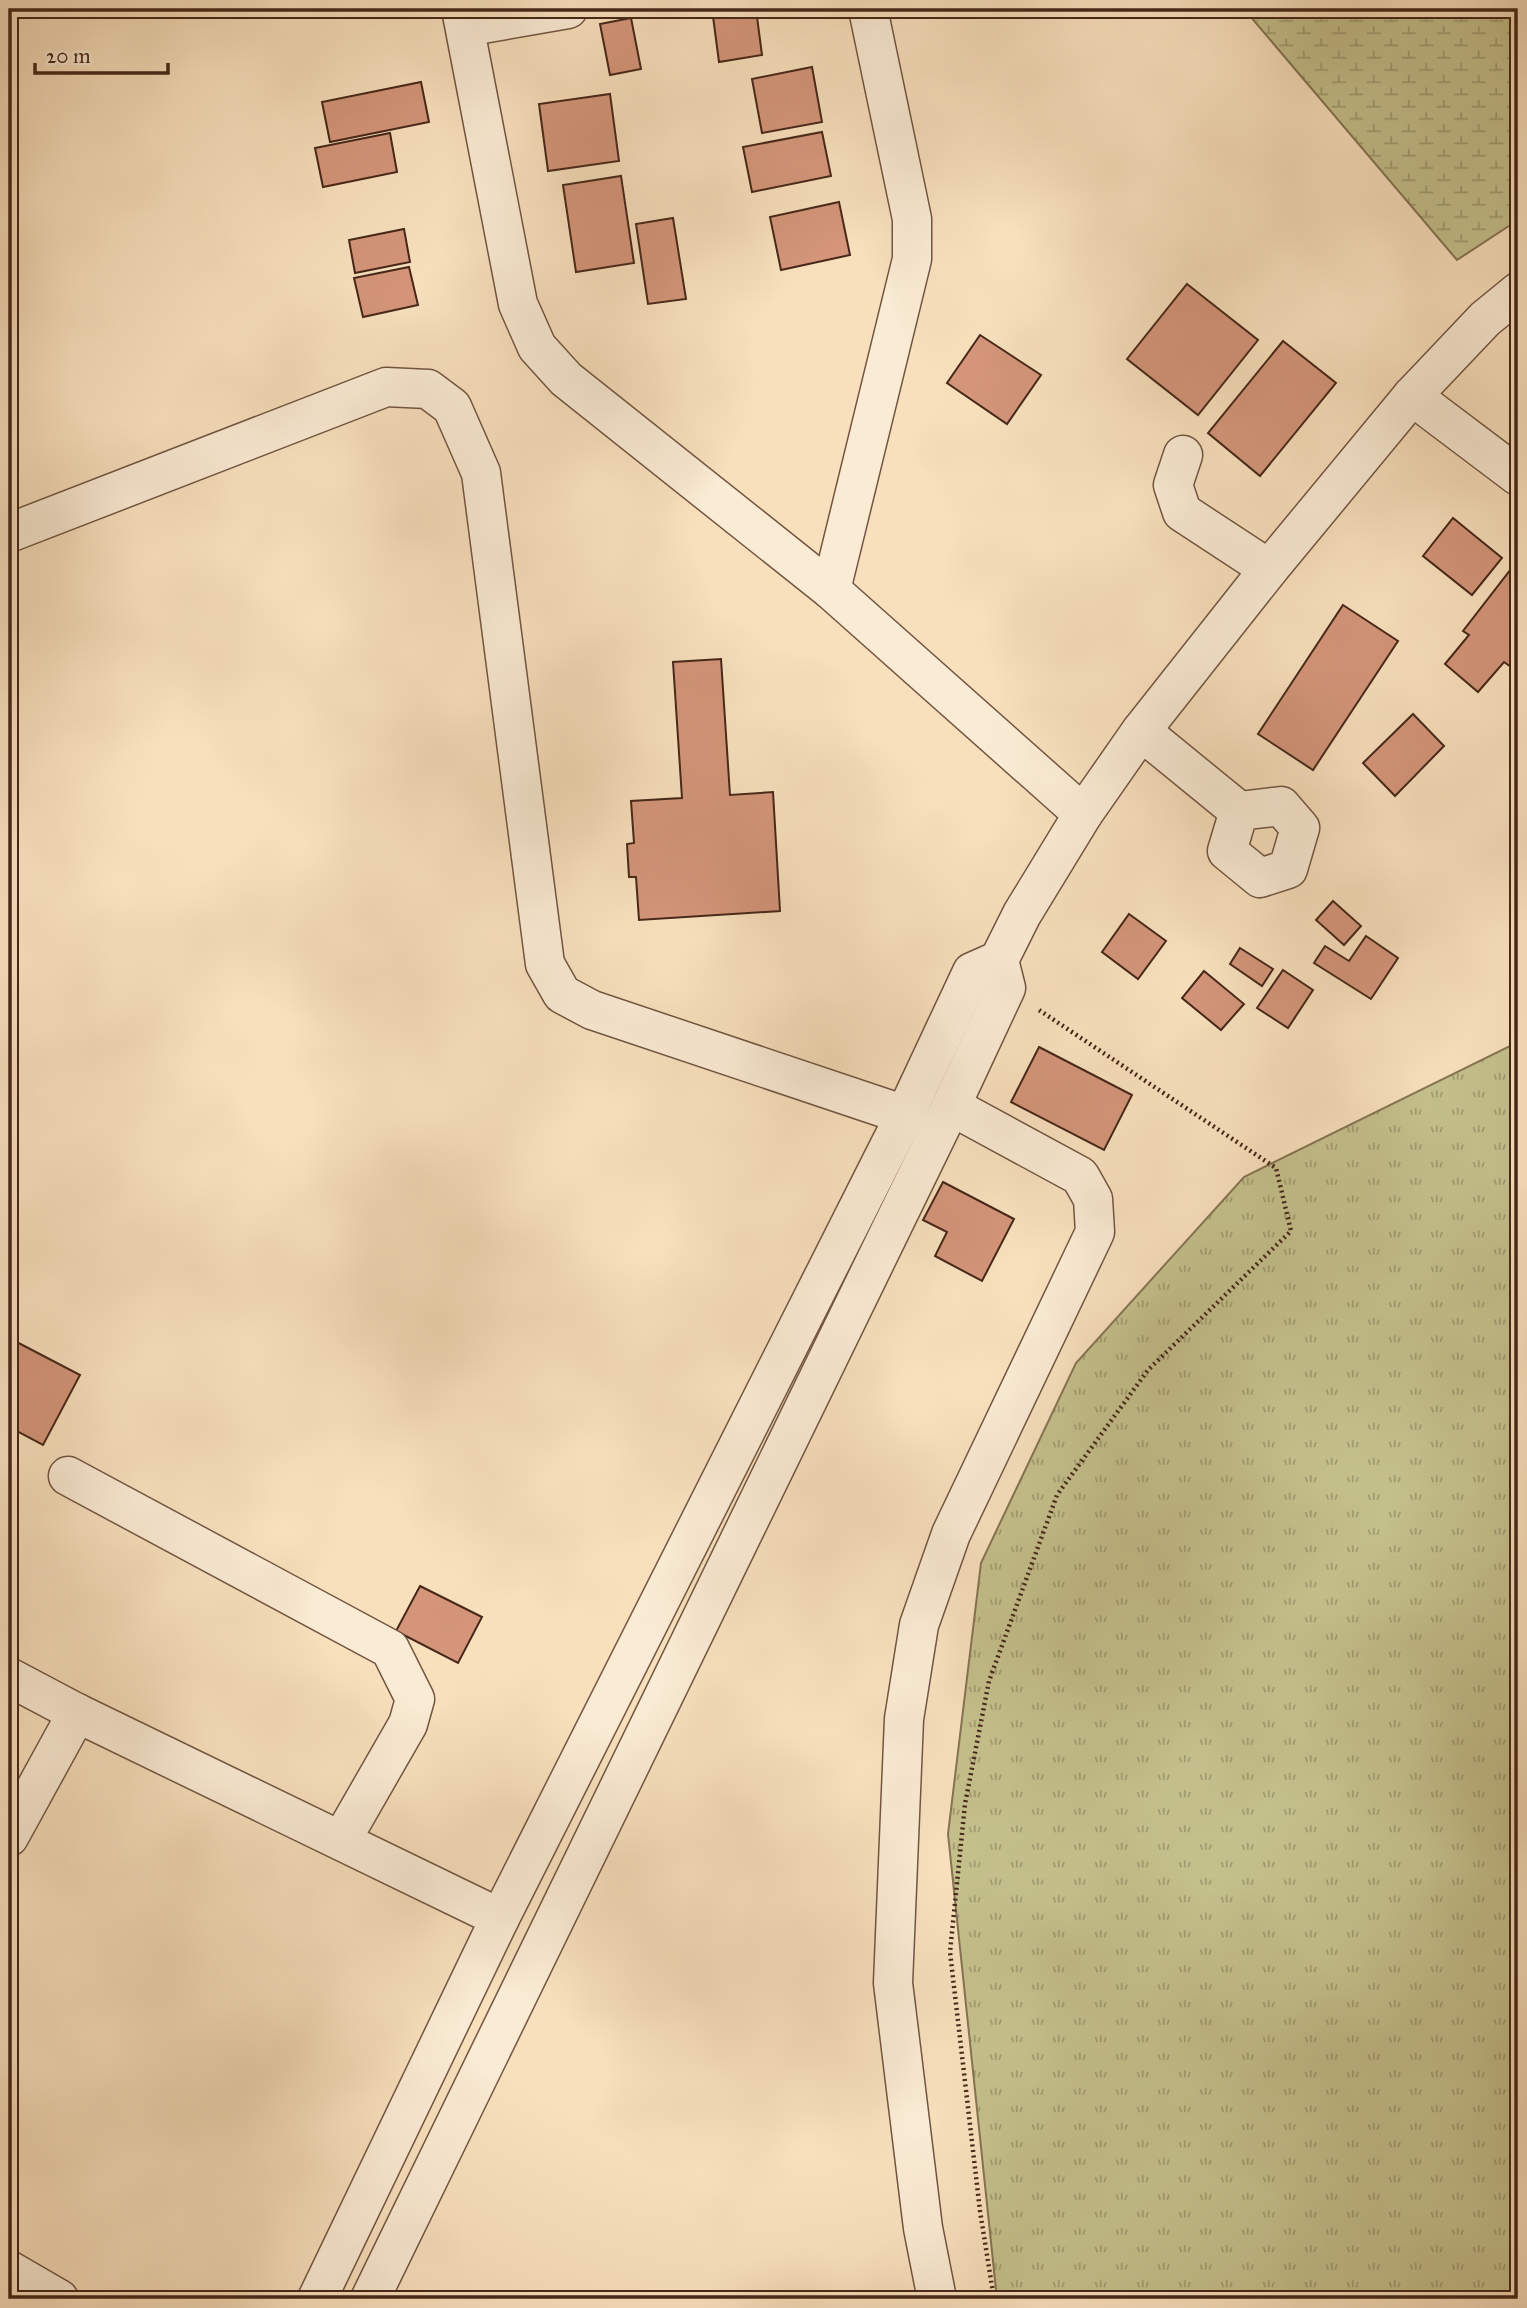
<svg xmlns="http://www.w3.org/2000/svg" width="1527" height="2308" font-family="'IM FELL Great Primer',serif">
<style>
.grass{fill:url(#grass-tufts);stroke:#857452;stroke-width:2}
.wetland{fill:url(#wetland-marsh);stroke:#857452;stroke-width:2}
.building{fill:#d4957a;stroke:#462718;stroke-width:2}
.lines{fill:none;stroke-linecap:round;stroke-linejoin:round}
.minor-casing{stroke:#725541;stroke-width:41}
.path{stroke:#462718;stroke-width:4.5;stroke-dasharray:2 3.5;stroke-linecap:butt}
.minor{stroke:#faebd4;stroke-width:38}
</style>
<defs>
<pattern id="grass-tufts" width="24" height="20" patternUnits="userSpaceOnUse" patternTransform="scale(1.75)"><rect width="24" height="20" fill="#c4c08c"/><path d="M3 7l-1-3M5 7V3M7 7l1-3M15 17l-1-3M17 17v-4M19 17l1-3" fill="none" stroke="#a19c71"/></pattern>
<pattern id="wetland-marsh" width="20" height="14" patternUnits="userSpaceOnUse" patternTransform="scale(1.75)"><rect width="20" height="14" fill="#c4c08c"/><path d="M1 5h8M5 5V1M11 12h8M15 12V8" fill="none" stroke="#a19c71"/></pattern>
</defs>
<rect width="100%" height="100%" fill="#f8e0bd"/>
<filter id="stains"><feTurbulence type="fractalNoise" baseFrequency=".00286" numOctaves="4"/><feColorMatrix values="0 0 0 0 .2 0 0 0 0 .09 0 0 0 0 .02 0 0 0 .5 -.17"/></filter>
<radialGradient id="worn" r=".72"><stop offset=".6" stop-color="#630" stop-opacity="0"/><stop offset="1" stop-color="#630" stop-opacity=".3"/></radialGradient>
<path class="grass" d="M1518,1042v1257h-521l-49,-465 33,-271 95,-200 168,-186z"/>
<path class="wetland" d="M1244,9h274v211l-61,40z"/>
<g class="building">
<path d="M712,9h44l6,46 -43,7z"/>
<path d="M631,18l10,51 -31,6 -10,-51z"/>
<path d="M812,67l10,55 -60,11 -10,-54z"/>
<path d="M421,82l8,40 -99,20 -8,-40z"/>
<path d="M610,94l9,67 -71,10 -9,-67z"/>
<path d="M822,132l9,44 -79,16 -9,-45z"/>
<path d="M390,133l7,39 -74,15 -8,-39z"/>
<path d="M621,176l13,87 -58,9 -13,-87z"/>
<path d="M839,202l11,53 -69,15 -11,-53z"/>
<path d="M673,218l13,81 -38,5 -12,-80z"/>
<path d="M404,229l6,33 -55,11 -6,-33z"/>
<path d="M409,267l9,38 -55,12 -9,-39z"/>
<path d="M1187,284l71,56 -60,75 -71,-56z"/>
<path d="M980,335l61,40 -34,49 -60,-41z"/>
<path d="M1283,341l53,42 -76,93 -52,-43z"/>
<path d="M1453,518l49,40 -30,37 -49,-39z"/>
<path d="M1518,560v112l-14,-10 -26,30 -33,-28 24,-29 -6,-4z"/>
<path d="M1343,605l55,36 -85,129 -55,-36z"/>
<path d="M721,659l9,136 43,-3 7,119 -141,9 -3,-43h-7l-2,-33 7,-1 -3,-42 51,-3 -9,-136z"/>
<path d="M1413,714l31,32 -49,50 -32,-33z"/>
<path d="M1333,901l28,25 -17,19 -28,-25z"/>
<path d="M1129,914l37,27 -28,38 -36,-27z"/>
<path d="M1366,936l32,22 -27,41 -57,-36 11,-17 24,15z"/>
<path d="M1240,948l33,21 -11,17 -32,-22z"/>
<path d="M1283,970l30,20 -25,38 -31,-20z"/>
<path d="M1204,971l40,33 -23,26 -39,-32z"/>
<path d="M1039,1047l93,48 -28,55 -93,-48z"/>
<path d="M943,1182l71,37 -32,62 -47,-25 12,-24 -24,-12z"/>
<path d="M9,1338l71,37 -37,70 -34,-18z"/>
<path d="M420,1586l62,31 -24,46 -62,-32z"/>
</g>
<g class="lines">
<g class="minor-casing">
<g id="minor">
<path d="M461,9l57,295 19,43 29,32 265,211 252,224"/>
<path d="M465,27l103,-18"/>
<path d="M1412,396l106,80"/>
<path d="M1183,455l-10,30 9,27 87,57"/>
<path d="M9,533l377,-146 42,2 24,18 29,66 64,491 17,30 30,16 313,105"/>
<path d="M831,590l81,-331v-40l-44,-210"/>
<path d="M1141,731l98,80"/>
<path d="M1281,806l19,22 -12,41 -28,9 -33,-27 12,-40z"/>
<path d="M68,1476l322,173 25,50 -7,25 -66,115"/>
<path d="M9,1677l68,36 423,205"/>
<path d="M9,1837l68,-124"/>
<path d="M9,2270l50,29"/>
<path d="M317,2299l183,-381 405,-803 67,-143 27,-12 23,-46 61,-100 58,-83 128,-162 143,-173 73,-77 33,-27"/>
<path d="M370,2299l581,-1193 55,-118 -7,-28"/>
<path d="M937,2299l-14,-71 -30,-245 11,-264 15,-94 32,-91 144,-302 -2,-33 -13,-23 -129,-70"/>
</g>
</g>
<path class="path" d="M994,2299l-14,-88 -30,-259 15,-148 24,-123 68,-186 91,-125 143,-139 -15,-63 -237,-158"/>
<use href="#minor" class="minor"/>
</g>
<rect width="1527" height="2308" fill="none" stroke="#f8e0bd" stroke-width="35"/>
<rect x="10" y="10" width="1506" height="2287" fill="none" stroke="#462718" stroke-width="3.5"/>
<rect x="18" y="18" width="1492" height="2273" fill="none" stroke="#462718" stroke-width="2"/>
<path d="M35 63v10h133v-10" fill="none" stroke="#462718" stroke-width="3.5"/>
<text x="46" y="63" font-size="21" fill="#462718" stroke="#faebd4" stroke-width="5" paint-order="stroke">20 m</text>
<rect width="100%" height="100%" filter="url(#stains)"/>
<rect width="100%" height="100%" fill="url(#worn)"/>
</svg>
